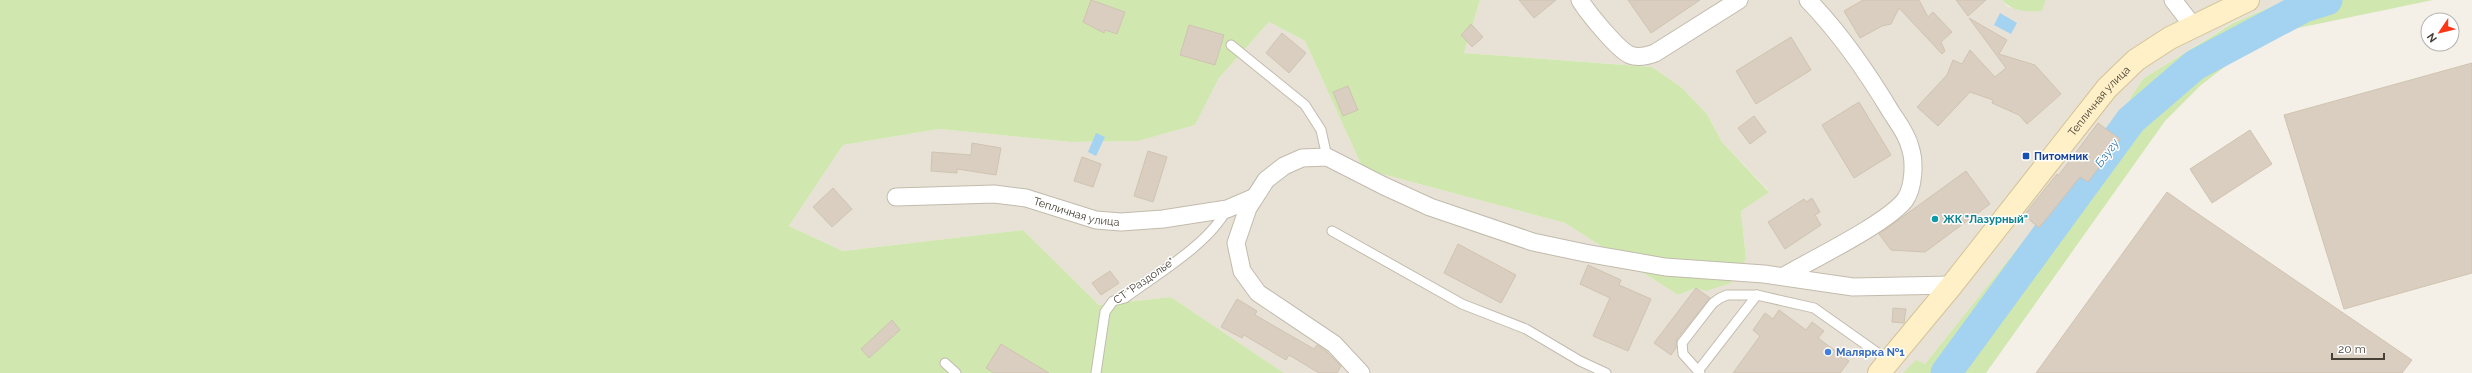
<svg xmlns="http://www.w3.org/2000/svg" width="2472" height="373" font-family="Raleway,sans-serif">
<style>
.residential{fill:#e8e2d6}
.green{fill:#d0e8b0}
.water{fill:#a4d2f1}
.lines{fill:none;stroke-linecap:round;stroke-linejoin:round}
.river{stroke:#a4d2f1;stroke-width:31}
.building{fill:#d9cec0;stroke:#d0c3b0}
.lane-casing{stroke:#c2bbad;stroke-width:11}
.street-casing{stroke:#c2bbad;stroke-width:19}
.secondary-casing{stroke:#d4c397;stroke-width:24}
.lane{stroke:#fff;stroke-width:9}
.street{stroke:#fff;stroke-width:17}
.secondary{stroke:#fff0c7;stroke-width:22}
.transit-dot{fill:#1a4fb4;stroke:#fff;stroke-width:1.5}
.culture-dot{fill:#0f9aa8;stroke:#fff;stroke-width:1.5}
.shop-dot{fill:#3f7fe0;stroke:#fff;stroke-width:1.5}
.labels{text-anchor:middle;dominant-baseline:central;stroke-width:3;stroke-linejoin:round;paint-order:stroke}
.street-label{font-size:11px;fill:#474036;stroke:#fff}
.transit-label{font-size:11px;font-weight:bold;fill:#164399;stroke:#fff;text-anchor:start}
.culture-label{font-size:11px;font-weight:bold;fill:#0d838f;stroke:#fff;text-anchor:start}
.shop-label{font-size:11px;font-weight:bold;fill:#366cbe;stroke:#fff;text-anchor:start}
.water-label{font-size:12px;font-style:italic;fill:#2d78ac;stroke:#fff}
</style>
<rect width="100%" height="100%" fill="#f4f0e7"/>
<path class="residential" d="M1480,0h522l6,7 34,4 4,-11h241l-55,23 -88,55 -13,18 -7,27 -43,69 -52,42 -111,139h-634l-113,-76 -72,8 -76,-75 -180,21 -54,-25 54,-81 96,-16 132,13 66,-1 58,-16 24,-47 50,-56 36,19 58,128 202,54 113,72 18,-7 35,-5 15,-24 -5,-48 28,-20 -47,-49 -15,-28 -26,-27 -29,-20 -188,-14z"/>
<g class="green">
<path d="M0,0h1480l-16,53 188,14 29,20 26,27 15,28 47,50 -28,19 5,48 -15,24 -25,8 -10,-3 -18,7 -113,-72 -202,-54 -58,-128 -36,-19 -50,56 -24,47 -57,16 -67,1 -132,-13 -96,16 -54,81 54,25 180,-21 76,75 72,-8 113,76h-1284z"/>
<path d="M2002,0h44l-4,11c-15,1 -29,1 -40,-11z"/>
<path d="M2287,0h146l-135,28 -45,17 -52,40 -36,36 -179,252h-83l13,-13 9,4 104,-130 52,-42 43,-69 7,-27 13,-18 89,-55z"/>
</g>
<g class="water">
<path d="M2000,13l17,10 -6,11 -17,-9z"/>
<path d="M1096,133l9,4 -9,19 -8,-4z"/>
</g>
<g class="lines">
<path class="river" d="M1946,373l185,-253 64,-55 109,-58 23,-7"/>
</g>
<g class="building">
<path d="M1091,0l34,12 -8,22 -12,-4 -1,3 -21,-11z"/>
<path d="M1519,0h37l-22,18z"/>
<path d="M1628,0h72l-49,33z"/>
<path d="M1863,0h56l9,17 5,-5 19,20 -11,10 4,9 -3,3 -43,-46 -8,16 -9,2 -22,12 -16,-27z"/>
<path d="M1956,0h30l-18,16z"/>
<path d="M1969,18l38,22 -8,14 36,11 26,29 -34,30 -8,-9 -27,-12 1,-3 -23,-8 -32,34 -21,-19 30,-32 6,-15 9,4 8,-14 25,27 11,-9z"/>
<path d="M1471,24l12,13 -11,10 -11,-12z"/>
<path d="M1189,25l35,10 -9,30 -35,-10z"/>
<path d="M1282,33l24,20 -17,20 -23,-20z"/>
<path d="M1791,37l20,33 -55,34 -20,-33z"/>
<path d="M2472,63v210l-128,36 -60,-194z"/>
<path d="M1348,86l10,24 -15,6 -10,-24z"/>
<path d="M1859,102l32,53 -37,23 -32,-53z"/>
<path d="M1754,116l12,16 -16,12 -12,-16z"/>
<path d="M2098,123l22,16 -32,43 -8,-5 -41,51 -15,-13 33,-41 1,2z"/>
<path d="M2250,130l22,34 -60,39 -22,-34z"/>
<path d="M972,143l29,5 -5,27 -39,-6v4l-26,-2 1,-19 39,3z"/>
<path d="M1148,151l19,6 -14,45 -19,-6z"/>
<path d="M1082,157l19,7 -8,23 -19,-6z"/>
<path d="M1966,171l24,33 -65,48 -34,-2 -12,-16z"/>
<path d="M833,188l19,21 -20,18 -19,-20z"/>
<path d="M2167,192l24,17 221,151 -10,13h-366z"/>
<path d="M1812,198l8,14 -5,3 6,10 -36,24 -17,-27 36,-23 2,3z"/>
<path d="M1458,244l58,31 -15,28 -57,-30z"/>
<path d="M1588,265l33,15 -2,5 32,14 -23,52 -35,-15 17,-38 -30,-14z"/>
<path d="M1110,271l9,12 -18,12 -9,-12z"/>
<path d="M1696,288l14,10 -33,41 -1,9 -5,7 -17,-12z"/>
<path d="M1237,299l20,12 -2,4 59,34 3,-4 10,7 14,14 -4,7h-18l-30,-18 -3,5 -42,-25 -2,3 -21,-11z"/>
<path d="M1893,308l13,1 -2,14 -12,-1z"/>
<path d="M1779,310l27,20 6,-8 12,9 -6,7 31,23 -9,12h-107l27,-37 -7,-6 12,-17 8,6z"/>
<path d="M892,320l8,10 -31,28 -8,-9z"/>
<path d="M1001,344l48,29h-55l-8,-5z"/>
</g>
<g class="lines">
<g class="lane-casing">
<g id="lane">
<path d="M1231,45l74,60 16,25 6,27"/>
<path d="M1332,231l130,73 64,25 54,32 26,12"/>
<path d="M945,363l11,10"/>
<path d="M1698,371l59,-76"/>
<path d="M1096,373l9,-61 8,-11 12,-3c32,-24 84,-54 102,-89"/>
<path d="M1700,373l-17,-19 -1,-11 31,-40 7,-5 7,-3h30l57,13 75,53"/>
</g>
</g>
<g class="street-casing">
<g id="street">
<path d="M1580,0c7,12 38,50 50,55 8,3 17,1 25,-2l84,-53"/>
<path d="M2173,0l20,26"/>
<path id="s1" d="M896,197l98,-3 32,4 70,22 25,2 42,-3 64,-10 28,-12"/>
<path d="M1784,276c29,-17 102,-52 121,-76 9,-13 10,-39 5,-53 -3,-13 -12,-24 -19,-35 -24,-40 -50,-78 -83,-112"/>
<path d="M1361,373l-27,-29 -76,-51 -16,-22 -6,-28 12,-35 18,-28 18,-14 18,-8 25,-1 57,29 46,21 103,35 52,11 80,14 99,7 89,13 99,-2"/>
</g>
</g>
<g class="secondary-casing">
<g id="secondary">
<path id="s2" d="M1879,373l73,-88 155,-197 29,-28 34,-22 78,-38"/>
</g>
</g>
<use href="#lane" class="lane"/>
<use href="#street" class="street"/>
<use href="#secondary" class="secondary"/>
</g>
<rect class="transit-dot" x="2022" y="152" width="8" height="8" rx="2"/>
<circle class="culture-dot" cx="1935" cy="219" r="4"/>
<circle class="shop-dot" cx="1828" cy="352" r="4"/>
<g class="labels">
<g class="street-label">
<text stroke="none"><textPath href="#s2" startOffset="350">Тепличная улица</textPath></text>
<text stroke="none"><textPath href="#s1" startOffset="183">Тепличная улица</textPath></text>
<text transform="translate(1144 281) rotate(-35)">СТ "Раздолье"</text>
</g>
<g class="transit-label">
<text x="2034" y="156">Питомник</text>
</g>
<g class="culture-label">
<text x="1943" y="219">ЖК "Лазурный"</text>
</g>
<g class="shop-label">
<text x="1836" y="352">Малярка №1</text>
</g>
<g class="water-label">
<text transform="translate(2107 153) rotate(-54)">Бзугу</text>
</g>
</g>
<g transform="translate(2440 32) rotate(235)"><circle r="19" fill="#ffffff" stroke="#b5b3af"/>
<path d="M0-3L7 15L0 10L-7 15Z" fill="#fb3718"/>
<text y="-6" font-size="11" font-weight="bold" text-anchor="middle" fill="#474036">N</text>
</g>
<path d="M2332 353v6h52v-6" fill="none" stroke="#474036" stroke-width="2"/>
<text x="2338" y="353" font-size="12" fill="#474036" stroke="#ffffff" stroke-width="3" paint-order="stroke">20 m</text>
</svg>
